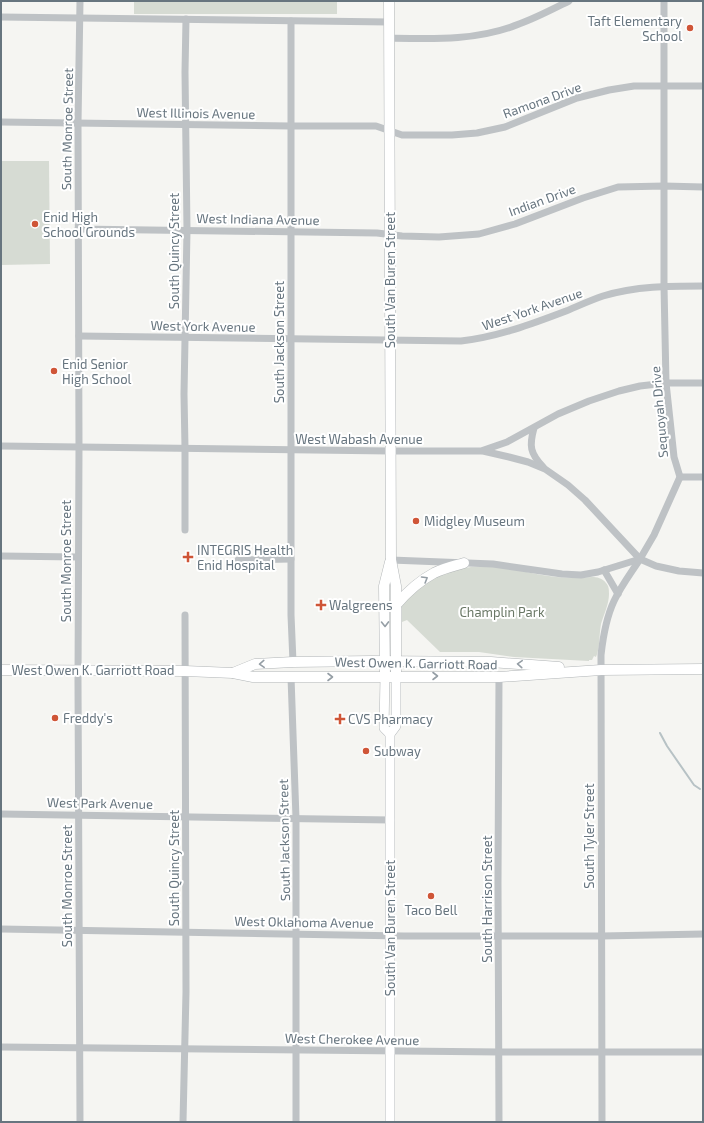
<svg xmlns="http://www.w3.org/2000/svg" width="704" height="1123" font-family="'Exo 2',sans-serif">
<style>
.green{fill:#d6dbd3}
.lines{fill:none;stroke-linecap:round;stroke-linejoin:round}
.stream{stroke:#b7c2c5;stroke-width:2}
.major-casing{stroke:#b2b6b9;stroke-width:10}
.highway-casing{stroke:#b1b5b7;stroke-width:11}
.minor{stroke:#bec2c5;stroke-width:7}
.major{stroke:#fff;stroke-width:9}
.highway{stroke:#fff;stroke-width:10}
.oneway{stroke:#959ea5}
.poi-dot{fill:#cf5537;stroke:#fff;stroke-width:1.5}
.labels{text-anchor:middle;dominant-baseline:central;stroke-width:4;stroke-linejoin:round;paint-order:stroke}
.poi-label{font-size:13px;fill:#67757f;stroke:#fff;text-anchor:start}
.street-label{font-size:13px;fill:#67757f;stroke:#fff}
.park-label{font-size:13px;fill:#697765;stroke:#fff}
</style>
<rect width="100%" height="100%" fill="#f5f5f2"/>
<g class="green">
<rect x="134" y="1" width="203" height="13"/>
<path d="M1,161h48l1,103 -49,1z"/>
<path d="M471,567c7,0 14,0 22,0 28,2 56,12 84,11 10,0 22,-4 29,5 3,3 3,7 3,11 0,10 -5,20 -8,30 -2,10 -1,24 -5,33l-2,-1 -2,4h-3v1l-75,-4 -35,-5h-39l-33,-32 -5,2v-20l23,-20 29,-12z"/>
</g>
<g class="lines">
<path class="stream" d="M660,733l7,13 27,39 6,4"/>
<g class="major-casing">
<g id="major">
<path d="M385,676l-1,52 6,6"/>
<path d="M390,1122v-388l6,-8v-50"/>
</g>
</g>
<g class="highway-casing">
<g id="highway">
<path d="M389,1l2,559 5,26v90"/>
<path d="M396,605c11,-13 23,-24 38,-32 10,-5 20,-7 30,-10"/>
<path d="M1,670l184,1 48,2 20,4h246l102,-7 102,-1"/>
<path d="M233,673l22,-9 38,-2 79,-1 119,1 68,5"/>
<path d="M385,676l-1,-90 6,-24"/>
</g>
</g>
<g class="minor">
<path d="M80,1l-2,122 1,324 -1,235 2,440"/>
<path d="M1,17l388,5"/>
<path d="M291,21v594l2,47"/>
<path d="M389,38c43,1 89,3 130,-14 17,-6 34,-15 50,-23"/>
<path d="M1,122l290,4h85l26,9h50l25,-2 28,-6 72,-29 32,-8 25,-4h69"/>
<path d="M78,229l299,4 25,3 37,1 40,-3 36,-10 68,-26 35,-11 46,-1 39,1"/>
<path d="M79,336l382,5c36,-4 71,-17 105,-30 12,-5 25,-11 37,-15 33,-10 66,-10 100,-10"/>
<path d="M534,428c-5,18 -4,25 9,39"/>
<path d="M1,446l389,5h91l26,-9 51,-28 31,-13 30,-10 21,-5 26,-3h37"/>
<path d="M483,451l26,6 19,5 17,7 23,16 17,15 55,59 16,7 23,5 24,2"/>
<path d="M680,477h23"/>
<path d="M185,530v-82l-1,-54 3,-164 -2,-158 1,-53"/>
<path d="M1,556l77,1"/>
<path d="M238,560l53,-1"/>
<path d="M391,560l102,4 69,10 19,1 17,-3 42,-13 14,-24 26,-58 -6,-20 -8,-74 -2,-97v-285"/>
<path d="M604,570l14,24"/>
<path d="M291,677l5,141v304"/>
<path d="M1,814l390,6"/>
<path d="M1,929l403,7h198l101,-2"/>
<path d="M1,1047l499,5h203"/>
<path d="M183,1122l3,-130 -1,-377"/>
<path d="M499,1122l-1,-239 1,-206"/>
<path d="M602,1122l-1,-467c2,-18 5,-37 13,-54 7,-15 17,-28 26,-42"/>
</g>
<use href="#major" class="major"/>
<use href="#highway" class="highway"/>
</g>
<defs><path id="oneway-chevron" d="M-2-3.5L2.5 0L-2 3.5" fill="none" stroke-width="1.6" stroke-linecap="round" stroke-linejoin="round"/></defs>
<g class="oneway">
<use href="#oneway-chevron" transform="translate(425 579) rotate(-31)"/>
<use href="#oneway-chevron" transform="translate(385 624) rotate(89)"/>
<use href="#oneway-chevron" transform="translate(262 664) rotate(177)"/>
<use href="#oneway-chevron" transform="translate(520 664) rotate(-176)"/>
<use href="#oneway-chevron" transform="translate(435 676)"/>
<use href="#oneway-chevron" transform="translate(330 677)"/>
</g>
<g class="poi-dot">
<circle cx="690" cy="28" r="4"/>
<circle cx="35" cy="224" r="4"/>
<circle cx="54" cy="371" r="4"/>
<circle cx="416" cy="521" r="4"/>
<path d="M186 551h4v4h4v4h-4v4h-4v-4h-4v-4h4z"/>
<path d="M319 599h4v4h4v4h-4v4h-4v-4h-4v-4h4z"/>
<circle cx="55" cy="718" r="4"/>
<path d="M338 713h4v4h4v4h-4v4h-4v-4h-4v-4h4z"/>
<circle cx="366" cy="751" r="4"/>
<circle cx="431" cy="896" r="4"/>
</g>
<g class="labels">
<g class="poi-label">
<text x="682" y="21" text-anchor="end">Taft Elementary<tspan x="682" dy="15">School</tspan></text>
<text x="43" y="217">Enid High<tspan x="43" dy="15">School Grounds</tspan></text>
<text x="62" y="364">Enid Senior<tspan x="62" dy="15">High School</tspan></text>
<text x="424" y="521">Midgley Museum</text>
<text x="197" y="550">INTEGRIS Health<tspan x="197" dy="15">Enid Hospital</tspan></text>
<text x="329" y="605">Walgreens</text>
<text x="63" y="718">Freddy's</text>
<text x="348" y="719">CVS Pharmacy</text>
<text x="374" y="751">Subway</text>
<text x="431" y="910" text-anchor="middle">Taco Bell</text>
</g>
<g class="street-label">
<text transform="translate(542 100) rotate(-20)">Ramona Drive</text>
<text transform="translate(196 113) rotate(1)">West Illinois Avenue</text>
<text transform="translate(67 129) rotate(-89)">South Monroe Street</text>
<text transform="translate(542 200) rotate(-20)">Indian Drive</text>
<text transform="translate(258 219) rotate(1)">West Indiana Avenue</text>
<text transform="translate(174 251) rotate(-90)">South Quincy Street</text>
<text transform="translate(390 280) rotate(-90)">South Van Buren Street</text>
<text transform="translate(532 309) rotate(-19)">West York Avenue</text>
<text transform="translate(203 326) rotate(1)">West York Avenue</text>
<text transform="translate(279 342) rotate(-90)">South Jackson Street</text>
<text transform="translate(659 412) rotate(-95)">Sequoyah Drive</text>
<text x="359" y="439">West Wabash Avenue</text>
<text transform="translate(66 561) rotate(-90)">South Monroe Street</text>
<text transform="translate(416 663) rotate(1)">West Owen K. Garriott Road</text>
<text x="93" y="670">West Owen K. Garriott Road</text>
<text transform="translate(100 803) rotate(1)">West Park Avenue</text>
<text transform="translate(589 836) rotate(-90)">South Tyler Street</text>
<text transform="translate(284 840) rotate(-91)">South Jackson Street</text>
<text transform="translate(174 868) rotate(-90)">South Quincy Street</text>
<text transform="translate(67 886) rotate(-90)">South Monroe Street</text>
<text transform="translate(487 899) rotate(-90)">South Harrison Street</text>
<text transform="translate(304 922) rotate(1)">West Oklahoma Avenue</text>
<text transform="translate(390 928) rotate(-90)">South Van Buren Street</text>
<text transform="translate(352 1039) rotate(1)">West Cherokee Avenue</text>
</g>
<g class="park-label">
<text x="502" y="612">Champlin Park</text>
</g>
</g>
<rect width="704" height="1123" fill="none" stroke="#67757f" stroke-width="4"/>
</svg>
